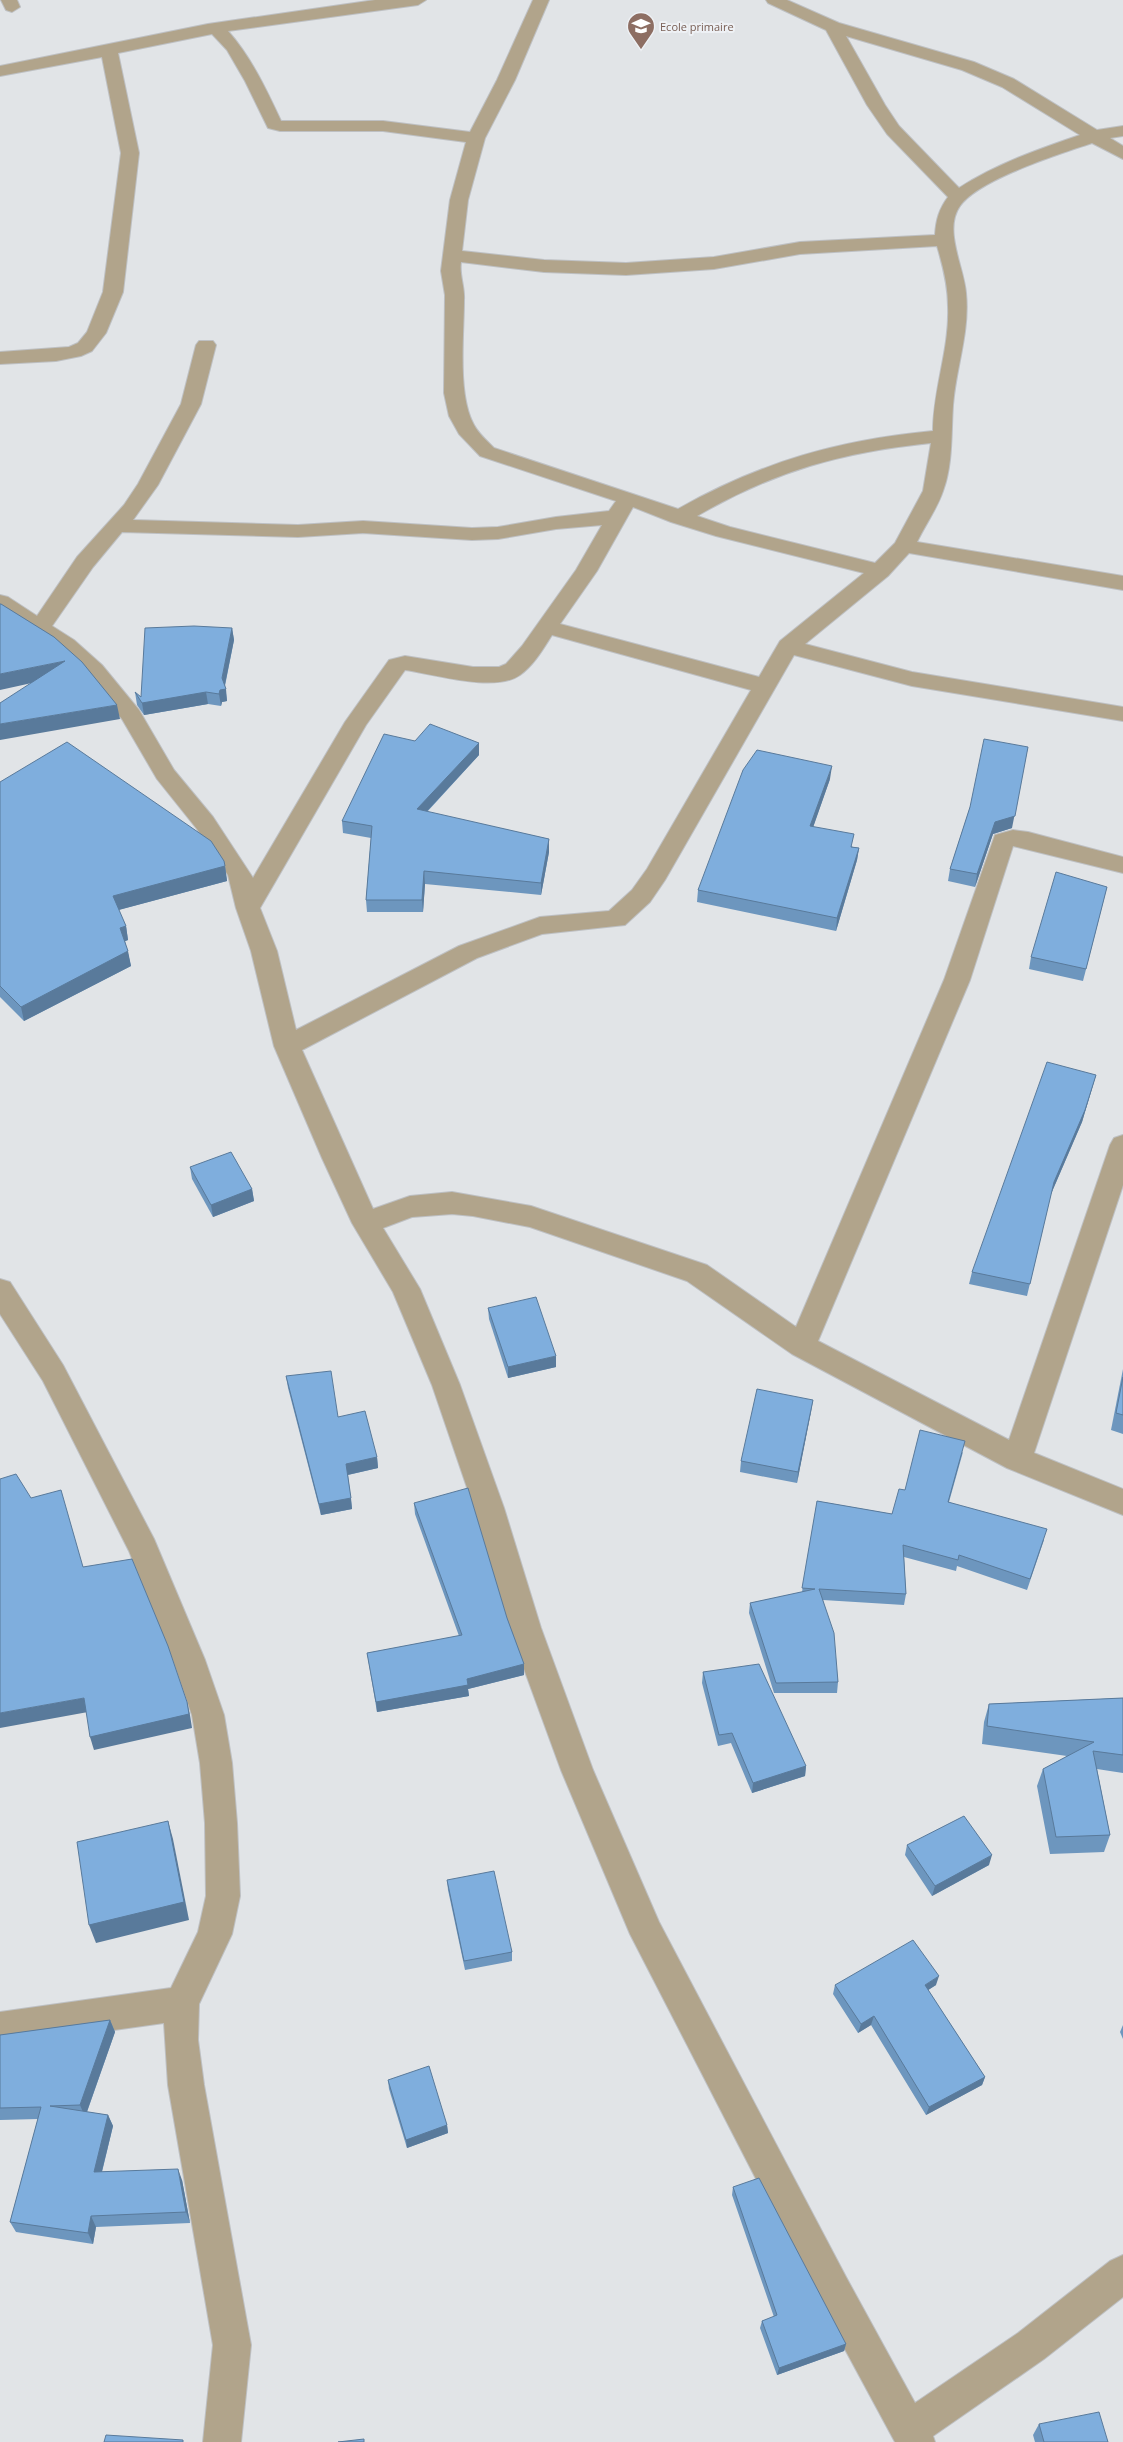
<svg xmlns="http://www.w3.org/2000/svg" width="1123" height="2442" font-family="'Open Sans',sans-serif">
<style>
.lines{fill:none;stroke-linecap:round;stroke-linejoin:round}
.minor-casing{stroke:#bec0c3;stroke-width:2}
.minor{fill:#b1a48b;fill-rule:evenodd}
.wall{fill:#6d96be}
.shaded-wall{fill:#597a9b}
.building{fill:#7faedd;stroke:#597a9b}
.labels{text-anchor:middle;dominant-baseline:central;stroke-width:4;stroke-linejoin:round;paint-order:stroke}
.far-education-label{font-size:11px;fill:#785e54;stroke:#eef1f5;text-anchor:start}
</style>
<rect width="100%" height="100%" fill="#e1e4e7"/>
<g class="lines">
<g class="minor-casing">
<g id="minor">
<path d="M1,0h16l3,7 -8,5 -6,-2z"/>
<path d="M375,0h51l-8,5 -190,26c23,26 38,58 53,90h102l87,11 27,-52 36,-80h16l-34,80 -30,58 -17,62 -6,51 82,9 82,3 88,-6 86,-15 135,-7c1,-15 4,-26 13,-38l-61,-63 -20,-29 -41,-75 -58,-27 -2,-3h21l52,23 135,39 40,17 83,51 26,-4v10l-13,2 13,8v13l-31,-16c-32,11 -113,36 -132,63 -17,24 4,61 6,87 4,39 -10,74 -13,112 -2,29 0,59 -10,86 -6,18 -18,34 -26,51l206,34v14l-214,-37 -21,23 -83,68 107,28 211,35v14l-211,-35 -118,-31 -129,225 -15,22 -25,23 -83,9 -65,24 -175,92 71,159 37,-13 42,-4 79,14 176,59 89,62 148,-347 51,-145 18,-5 15,2 95,25v16l-110,-27 -43,134 -152,361 191,99 101,-295 4,-7 9,-3v50l-89,268 89,36v26l-116,-47 -215,-114 -105,-73 -157,-54 -57,-11 -21,-2 -40,3 -29,11 37,61 40,96 44,123 37,120 52,142 66,152 187,355 69,126 103,-70 92,-72 13,-6v42l-79,62 -111,77 2,6h-40l-75,-139 -190,-369 -69,-164 -52,-142 -35,-120 -42,-123 -39,-93 -41,-69 -30,-65 -48,-112 -23,-95 -15,-43 -8,-33 -31,-46 -40,-50 -35,-60 -36,-44 -28,-25 -58,-38v-17l8,2 29,19 40,-59 47,-52 14,-21 43,-80 15,-59 3,-4h14l3,4 -15,59 -43,81 -25,35 165,5 65,-4 109,7 26,-1 58,-10 53,-6 7,-10 -136,-45 -21,-22 -10,-18 -5,-23 1,-98 -4,-24 9,-71 16,-58 -83,-11h-103l-12,-3 -23,-47 -18,-31 -15,-16 -94,19 21,100 -16,139 -17,41 -14,18 -11,5 -25,5 -56,3v-12l69,-5 9,-4 9,-11 16,-40 18,-139 -19,-96 -102,19v-10l208,-42zM846,36l116,34 40,17 78,48c-41,14 -84,29 -121,53l-60,-62 -14,-21zM937,246c6,20 11,39 11,60 2,42 -15,83 -15,125 -94,9 -172,31 -255,78l-184,-61c-7,-7 -16,-15 -20,-23 -17,-30 -10,-91 -10,-125 1,-13 -5,-25 -3,-38l83,10 82,3 88,-6 86,-15zM931,443l-8,48 -28,52 -20,20 -145,-36 -33,-11c77,-45 146,-64 234,-73zM633,507l38,15 45,14 148,37 -84,68 -21,36 -199,-53 37,-53zM602,525l-26,45 -54,76 -16,18 -7,3h-26l-68,-11 -16,4 -44,62 -92,156 -40,-61 -39,-47 -35,-60 -37,-45 -28,-25 -22,-14 41,-59 29,-35 176,5 65,-4 109,7 26,-1 58,-10zM552,635l199,55 -104,179 -15,21 -23,21 -69,6 -81,29 -163,84 -19,-79 -17,-43 106,-183 39,-55c29,4 90,23 115,5 14,-10 23,-26 32,-40z"/>
<path d="M0,1279l10,3 53,83 91,174 51,121 19,55 8,48 5,60 3,73 -8,38 -33,70 -1,36 6,45 47,260 -10,97h-38l10,-97 -45,-260 -4,-62 -164,23v-34l171,-24 27,-56 8,-36 -1,-73 -5,-60 -8,-48 -19,-55 -44,-109 -86,-170 -43,-67z"/>
</g>
</g>
<use href="#minor" class="minor"/>
</g>
<g class="wall">
<path d="M232,628l2,12 -9,46 2,15 -5,1 -1,4 -13,-2 -64,11 -7,-10 -2,-13 6,5z"/>
<path d="M415,741l64,2v12l-52,57 122,27v13l-8,43 -116,-11 -2,28h-56l-1,-12 5,-62 -28,-5 -1,-12z"/>
<path d="M830,779l-17,48 40,20 6,1 -2,12 -21,71 -139,-29 1,-12z"/>
<path d="M0,782l225,84 2,15 -109,29 8,16 2,14 -3,1 6,25 -107,55 -24,-24z"/>
<path d="M970,807l42,21 -19,6 -18,53 -27,-6 2,-12z"/>
<path d="M1107,887l-24,94 -54,-12 2,-12z"/>
<path d="M1096,1075l-14,47 -31,72 -24,102 -58,-12 3,-12z"/>
<path d="M190,1167l62,22 2,12 -41,16 -21,-38z"/>
<path d="M488,1308l68,59 -48,11 -19,-59z"/>
<path d="M1123,1369v65l-12,-4z"/>
<path d="M286,1376l52,41 39,40 1,11 -30,7 4,34 -31,6 -33,-127z"/>
<path d="M813,1400l-16,83 -57,-11 1,-11z"/>
<path d="M963,1452l-14,50 95,38 -17,50 -70,-24 -1,5 -52,-14 2,37 -2,11 -81,-5 15,82 -1,11h-63l-25,-80 1,-10 52,-11 15,-91 75,13 13,-24z"/>
<path d="M414,1503l93,115 17,46v11l-56,14 1,7 -92,16 -10,-59 92,-17 -44,-122z"/>
<path d="M703,1672l103,94 -1,10 -53,17 -21,-50 -13,3 -16,-63z"/>
<path d="M1123,1698v75l-26,-4 13,66 -6,17 -54,2 -13,-68 6,-17 24,-13 -85,-12 2,-22 5,-18z"/>
<path d="M907,1845l82,20 -57,31 -27,-41z"/>
<path d="M447,1880l65,72v9l-47,9 -17,-80z"/>
<path d="M835,1985h101l-8,5 57,87 -3,8 -56,30 -55,-90 -13,8 -25,-39z"/>
<path d="M110,2020l5,12 -28,80 21,3 5,11 -11,46 80,8 8,43 -94,4 -3,17 -77,-12 -6,-10 28,-103 -38,1v-85z"/>
<path d="M1123,2025v14l-3,-7z"/>
<path d="M388,2080l59,45 1,8 -41,15 -18,-59z"/>
<path d="M733,2187l113,157 -2,7 -67,24 -17,-47 2,-7 12,-4 -42,-122z"/>
<path d="M1039,2424l69,18h-73l-2,-7z"/>
</g>
<g class="shaded-wall">
<path d="M232,628l2,12 -10,49h2l1,12 -5,1 -1,4 -2,-12z"/>
<path d="M65,661l3,14 -68,15v-16z"/>
<path d="M206,692l2,12 -64,11 -2,-12z"/>
<path d="M117,705l3,14 -120,21v-16z"/>
<path d="M479,743v12l-62,67v-13z"/>
<path d="M1028,747l-16,81 -19,6 -18,53 2,-13 18,-52z"/>
<path d="M832,766l-2,13 -21,60 1,-13z"/>
<path d="M549,839v13l-8,43v-12z"/>
<path d="M859,848l-2,12 -21,71 1,-13z"/>
<path d="M225,866l2,15 -112,30 -2,-15z"/>
<path d="M424,871l1,13 -2,28 -1,-12z"/>
<path d="M126,926l2,14 -5,2 -3,-14z"/>
<path d="M128,951l3,15 -107,55 -3,-14z"/>
<path d="M1096,1075l-14,47 -31,72 3,-12z"/>
<path d="M252,1189l2,12 -41,16 -2,-12z"/>
<path d="M556,1356v11l-48,11v-11z"/>
<path d="M813,1400l-2,12 -14,71 1,-11z"/>
<path d="M377,1457l1,11 -31,7 -1,-11z"/>
<path d="M351,1498l1,11 -31,6 -2,-11z"/>
<path d="M524,1664v11l-56,14 1,7 -92,16 -1,-10z"/>
<path d="M84,1698l4,14 -88,16v-15z"/>
<path d="M187,1702l3,13 2,13 -98,22 -4,-13z"/>
<path d="M806,1766l-1,10 -53,17 1,-10z"/>
<path d="M168,1821l5,18 16,81 -93,23 -7,-18z"/>
<path d="M992,1855l-3,10 -57,31 3,-10z"/>
<path d="M939,1976l-3,9 -14,9 3,-9z"/>
<path d="M874,2016l-3,9 -13,8 3,-9z"/>
<path d="M110,2020l5,12 -30,85 -5,-12z"/>
<path d="M985,2077l-3,8 -56,30 3,-8z"/>
<path d="M108,2115l5,11 -14,57 -5,-11z"/>
<path d="M447,2125l1,8 -41,15 -1,-8z"/>
<path d="M178,2169l4,11 8,43 -4,-11z"/>
<path d="M91,2216l5,11 -3,17 -5,-11z"/>
<path d="M846,2344l-2,7 -67,24 2,-7z"/>
</g>
<g class="building">
<path d="M0,604h1l53,33 28,25 35,43 -117,19v-21l65,-42 -65,13z"/>
<path d="M194,626l38,2 -10,50 4,11 -6,1 -1,4 -13,-2 -64,11 -7,-11 6,5 4,-69z"/>
<path d="M430,724l49,19 -62,66 132,30 -8,44 -117,-12 -2,29h-56l6,-74 -30,-5 42,-87 31,7z"/>
<path d="M984,739l44,8 -13,69 -20,6 -18,52 -27,-5 20,-62z"/>
<path d="M67,742l144,99 13,20 1,5 -112,30 13,30 -6,2 8,23 -107,56 -21,-21v-204z"/>
<path d="M757,750l75,16 -22,60 44,8 -3,13 8,1 -22,70 -139,-28 45,-120z"/>
<path d="M1056,872l51,15 -21,82 -55,-12z"/>
<path d="M1047,1062l49,13 -11,35 -31,72 -24,102 -58,-12z"/>
<path d="M231,1152l21,37 -41,16 -21,-38z"/>
<path d="M536,1297l20,59 -48,11 -20,-59z"/>
<path d="M331,1371l7,46 27,-6 12,46 -31,7 5,34 -32,6 -33,-128z"/>
<path d="M1123,1377v38l-7,-2z"/>
<path d="M757,1389l56,11 -15,72 -57,-11z"/>
<path d="M920,1430l45,11 -17,61 99,27 -17,50 -71,-24 -1,5 -55,-15 3,49 -87,-5 15,44 4,49 -62,1 -26,-80 65,-14 -13,-1 15,-87 75,13 7,-25 6,1z"/>
<path d="M16,1474l15,24 30,-8 22,77 49,-8 36,87 19,56 2,12 -99,23 -6,-39 -84,15v-234z"/>
<path d="M468,1488l39,130 17,46 -57,15 1,6 -92,17 -9,-49 95,-18 -48,-132z"/>
<path d="M759,1664l47,102 -53,17 -21,-50 -13,2 -16,-63z"/>
<path d="M1123,1698v57l-30,-4 17,84 -54,2 -13,-68 51,-27 -107,-16 2,-22z"/>
<path d="M964,1816l28,39 -57,31 -28,-41z"/>
<path d="M168,1821l16,81 -95,23 -12,-83z"/>
<path d="M494,1871l18,81 -48,9 -17,-81z"/>
<path d="M913,1940l26,36 -14,9 60,92 -56,30 -55,-91 -13,8 -26,-39z"/>
<path d="M110,2020l-30,85 -30,1 58,9 -14,57 84,-3 8,43 -95,4 -3,17 -78,-11 31,-115 -41,1v-73z"/>
<path d="M429,2066l18,59 -41,15 -18,-60z"/>
<path d="M759,2178l87,166 -67,24 -17,-47 15,-6 -44,-128z"/>
<path d="M1099,2412l9,30h-64l-5,-18z"/>
<path d="M106,2435l77,5v2h-79z"/>
<path d="M364,2439v3h-26z"/>
</g>
<defs>
<g id="school-pin" transform="scale(1.4375)"><path d="M0 17L-7.5 6A9.5 9.5 0 1 1 7.5 6Z" fill="#8d6e63" stroke="#eef1f5"/><path d="M0-5L7-2L0 1L-7-2ZM-4 1L0 2.5L4 1V4Q0 6-4 4Z" fill="#fff"/></g>
</defs>
<g fill-rule="evenodd">
<use href="#school-pin" x="641" y="26"/>
</g>
<g class="labels">
<g class="far-education-label">
<text x="660" y="26">Ecole primaire</text>
</g>
</g>
</svg>
